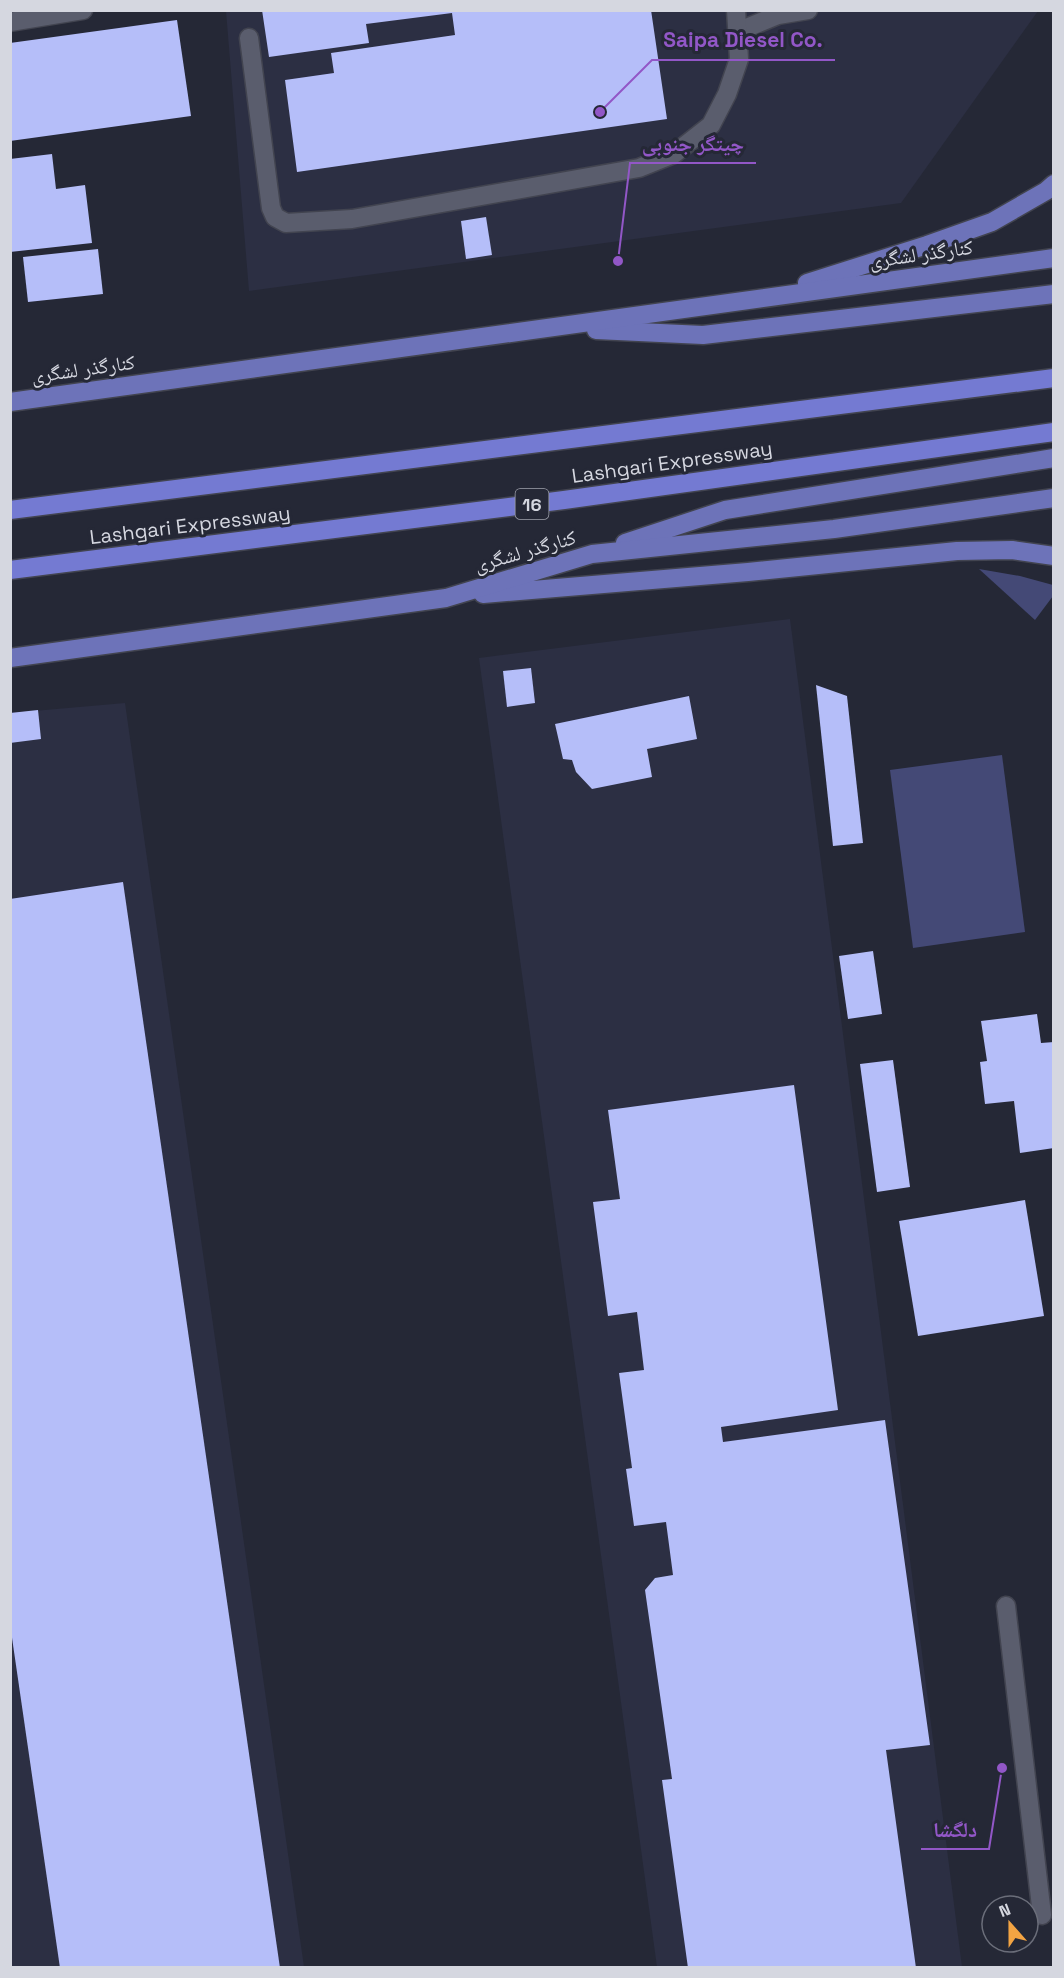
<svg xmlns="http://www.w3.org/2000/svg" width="1064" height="1978" font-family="'Space Grotesk','Noto Naskh Arabic',sans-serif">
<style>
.built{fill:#2c2f43}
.green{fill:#444976}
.building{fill:#b5bef9}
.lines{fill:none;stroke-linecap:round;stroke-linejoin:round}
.service-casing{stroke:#424450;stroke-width:21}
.minor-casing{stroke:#424450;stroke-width:21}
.primary-casing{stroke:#424450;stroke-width:21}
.trunk-casing{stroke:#424450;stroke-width:21}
.service{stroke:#5a5d6d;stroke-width:18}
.minor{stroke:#5a5d6d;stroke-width:18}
.primary{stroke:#6d73b9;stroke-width:18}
.trunk{stroke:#747ad2;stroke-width:18}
.labels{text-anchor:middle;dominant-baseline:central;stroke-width:6;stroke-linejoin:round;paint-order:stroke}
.shield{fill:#252836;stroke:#a0a2ad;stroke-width:1.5}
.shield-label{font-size:18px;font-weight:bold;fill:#d5d7e0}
.street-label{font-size:20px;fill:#d5d7e0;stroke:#252836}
.leader{fill:none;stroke:#9257c7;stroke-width:2}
.callout-dot{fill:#9257c7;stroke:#252836;stroke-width:2}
.callout-label{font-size:21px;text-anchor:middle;font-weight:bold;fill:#9257c7;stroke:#252836;stroke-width:6;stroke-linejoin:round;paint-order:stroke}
</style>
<rect width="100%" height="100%" fill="#252836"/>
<g class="built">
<path d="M226,11h812l-137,192 -652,88z"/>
<path d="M790,619l172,1348h-305l-178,-1309z"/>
<path d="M125,703l179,1264 -293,1v-1255z"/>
</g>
<g class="green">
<path d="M979,569l41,7 33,9v11l-18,24z"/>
<path d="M1002,755l23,177 -112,16 -23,-178z"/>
</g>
<g class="building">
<path d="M262,10h389l16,109 -370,53 -12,-92 49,-7 -3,-20 124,-18 -3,-22 -86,11 3,19 -100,14z"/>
<path d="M177,20l14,96 -181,25v-98z"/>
<path d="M52,154l4,35 29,-4 7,58 -82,9v-93z"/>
<path d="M486,217l6,38 -26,4 -5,-38z"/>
<path d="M98,249l5,45 -75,8 -5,-45z"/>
<path d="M531,668l4,35 -28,4 -4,-36z"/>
<path d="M816,685l31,11 16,147 -30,3z"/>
<path d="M689,696l8,43 -50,10 5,28 -60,12 -16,-17 -4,-12 -9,-1 -8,-35z"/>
<path d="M38,710l3,29 -31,4v-30z"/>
<path d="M123,882l157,1086h-220l-50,-344v-725z"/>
<path d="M873,951l9,63 -34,5 -9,-63z"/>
<path d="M1037,1014l4,29 13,-1v106l-34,5 -6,-52 -29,3 -5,-42 7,-1 -6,-40z"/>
<path d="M893,1060l17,127 -33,5 -17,-128z"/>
<path d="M794,1085l44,325 -117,17 2,15 162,-22 45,325 -44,5 30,218h-228l-26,-188 10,-1 -27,-189 10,-12 18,-3 -7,-53 -32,4 -8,-57 6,-1 -13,-95 25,-3 -7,-58 -29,4 -15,-114 27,-3 -12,-89z"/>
<path d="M1025,1200l19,116 -126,20 -19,-115z"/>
</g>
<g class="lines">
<g class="service-casing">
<g id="service">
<path d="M739,31l39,-16 30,-5"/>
<path d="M249,38l22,170 4,9 11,6 66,-4 287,-51 35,-14 37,-29 16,-31 12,-35 -3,-49"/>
<path d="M1006,1606l36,309"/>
</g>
</g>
<g class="minor-casing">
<path id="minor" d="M10,22l73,-12"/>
</g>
<g class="primary-casing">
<g id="primary">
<path d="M807,283l120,-38 65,-23 54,-31 8,-7"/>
<path d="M596,330l107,5 351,-41"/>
<path d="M10,402l1044,-144"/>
<path d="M625,543l100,-33 329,-52"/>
<path d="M483,594l265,-22 209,-21 55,-1 42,6"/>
<path d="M10,658l436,-60 146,-44 242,-25 220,-31"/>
</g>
</g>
<g class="trunk-casing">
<g id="trunk">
<path d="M10,510l1044,-132"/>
<path d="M10,570l554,-70 490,-68"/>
</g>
</g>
<use href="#service" class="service"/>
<use href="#minor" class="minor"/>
<use href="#primary" class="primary"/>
<use href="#trunk" class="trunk"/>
</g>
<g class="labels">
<rect class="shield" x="515.5" y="489" width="33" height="30" rx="4.5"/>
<g class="shield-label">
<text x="532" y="504">16</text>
</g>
<g class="street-label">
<text transform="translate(921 254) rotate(-8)">کنارگذر لشگری</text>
<text transform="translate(83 369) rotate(-8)">کنارگذر لشگری</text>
<text transform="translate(672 462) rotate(-8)">Lashgari Expressway</text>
<text transform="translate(190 525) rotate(-7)">Lashgari Expressway</text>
<text transform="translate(525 551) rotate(-16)">کنارگذر لشگری</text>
</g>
</g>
<path class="leader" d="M600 112L652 60H835M618 261L630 163H756M1002 1768L989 1849H921"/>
<g class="callout-dot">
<circle cx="600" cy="112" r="6"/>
<circle cx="618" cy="261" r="6"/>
<circle cx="1002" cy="1768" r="6"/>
</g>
<g class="callout-label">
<text x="743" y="47">Saipa Diesel Co.</text>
<text x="693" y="151">چیتگر جنوبی</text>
<text x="955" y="1837">دلگشا</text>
</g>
<rect width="1064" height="1978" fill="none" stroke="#d5d7e0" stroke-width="24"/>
<g transform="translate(1010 1924) rotate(339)"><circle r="28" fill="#252836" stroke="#6b6e7a" stroke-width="1.5"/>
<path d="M0-4.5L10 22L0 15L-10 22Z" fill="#f3a443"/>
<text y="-9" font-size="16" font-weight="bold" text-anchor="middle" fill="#d5d7e0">N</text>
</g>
</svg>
